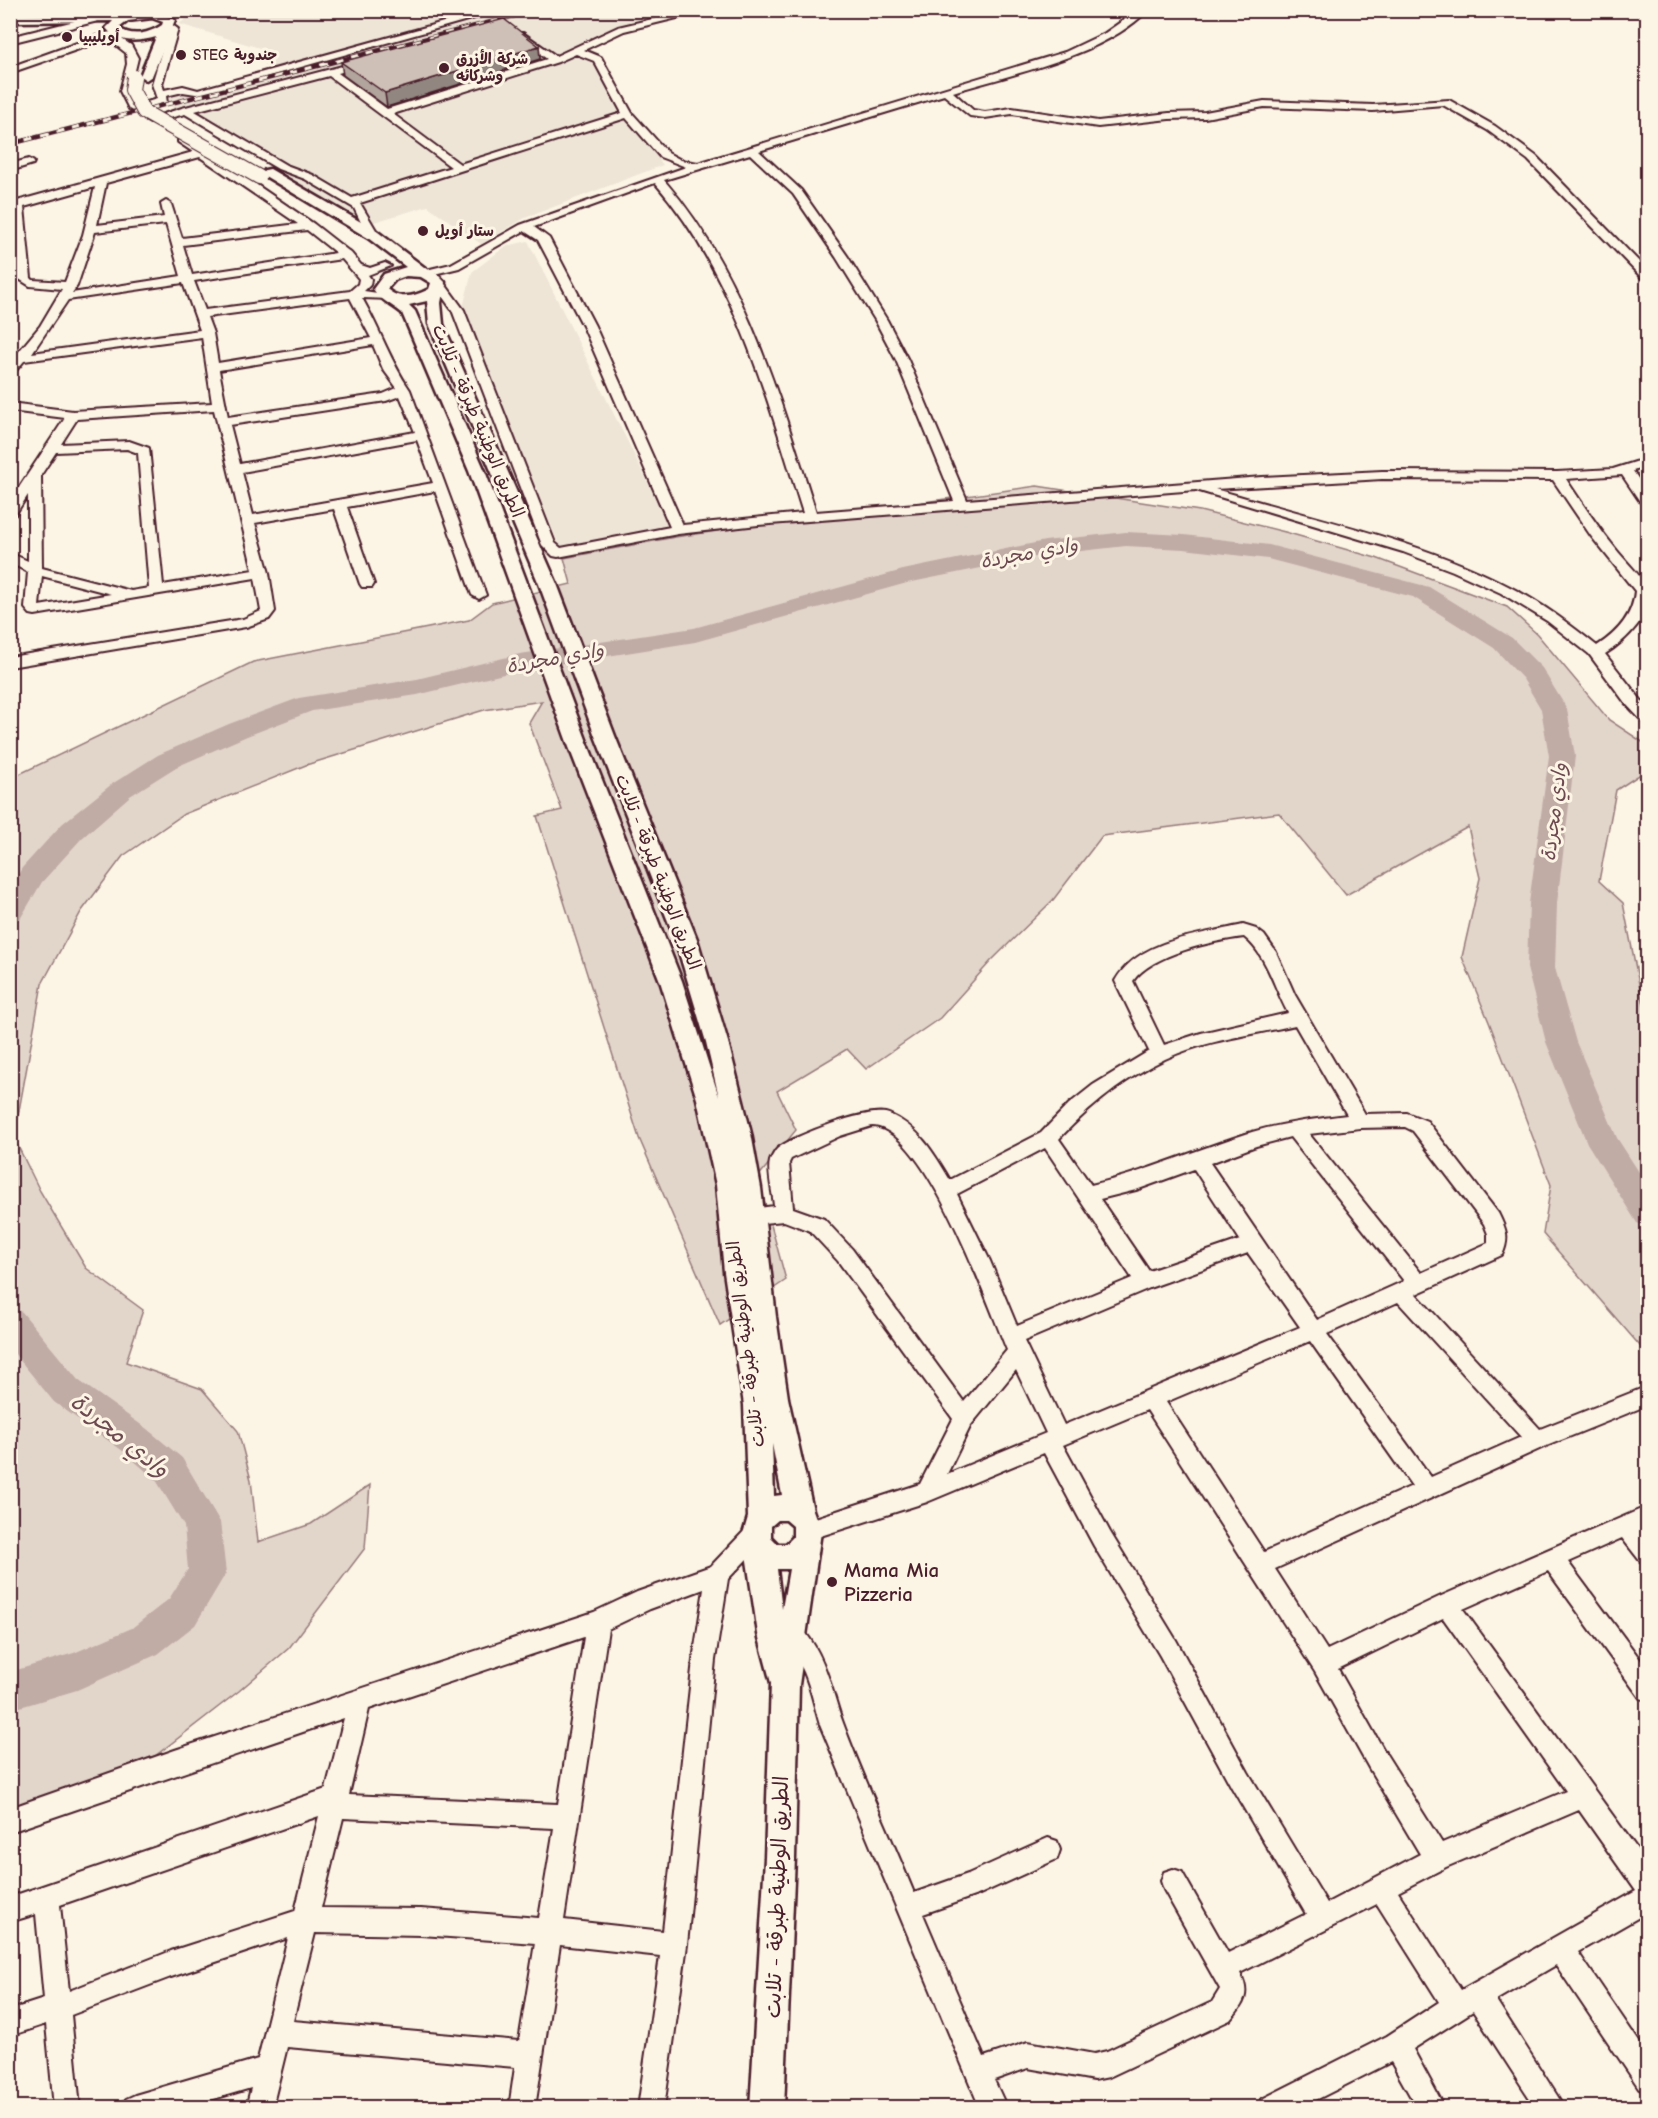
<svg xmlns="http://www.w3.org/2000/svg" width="1658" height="2118" font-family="'Comic Neue','Playpen Sans Arabic',sans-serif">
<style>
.built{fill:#eee5d7}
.green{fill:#e2d5ca;stroke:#967a7a;stroke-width:1.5}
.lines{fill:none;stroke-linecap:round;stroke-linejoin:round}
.river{fill:#c0aca5;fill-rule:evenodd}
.minor-casing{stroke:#4a1f2b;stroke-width:4}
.major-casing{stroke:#4a1f2b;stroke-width:5}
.minor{fill:#fcf5e5;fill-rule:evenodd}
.major{fill:#fcf5e5;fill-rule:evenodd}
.rail-casing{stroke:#4a1f2b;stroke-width:4.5}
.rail{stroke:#fcf5e5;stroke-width:3;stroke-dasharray:8;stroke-linecap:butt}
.major-bridge-casing{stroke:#4a1f2b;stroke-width:16;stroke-linecap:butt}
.major-bridge{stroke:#fcf5e5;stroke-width:14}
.wall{fill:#b2a59d;stroke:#4a1f2b;stroke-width:1.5}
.shaded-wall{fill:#918680;stroke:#4a1f2b;stroke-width:1.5}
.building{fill:#cfc0b7;stroke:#4a1f2b;stroke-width:1.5}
.poi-dot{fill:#4a1f2b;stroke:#fcf5e5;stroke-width:2}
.labels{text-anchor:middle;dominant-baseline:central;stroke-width:6;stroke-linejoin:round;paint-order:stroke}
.far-poi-label{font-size:15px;font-weight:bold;fill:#4a1f2b;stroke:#fcf5e5;text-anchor:start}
.street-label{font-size:18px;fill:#4a1f2b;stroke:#fcf5e5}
.water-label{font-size:20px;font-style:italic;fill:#6d4950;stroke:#fcf5e5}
.near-poi-label{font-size:21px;font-weight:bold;fill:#4a1f2b;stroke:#fcf5e5;text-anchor:start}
.near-street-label{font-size:21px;fill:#4a1f2b;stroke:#fcf5e5}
.near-water-label{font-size:24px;font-style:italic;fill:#6d4950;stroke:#fcf5e5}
</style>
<rect width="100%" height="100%" fill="#fcf5e5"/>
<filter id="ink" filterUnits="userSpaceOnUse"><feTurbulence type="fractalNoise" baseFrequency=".0167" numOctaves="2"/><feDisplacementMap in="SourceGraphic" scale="12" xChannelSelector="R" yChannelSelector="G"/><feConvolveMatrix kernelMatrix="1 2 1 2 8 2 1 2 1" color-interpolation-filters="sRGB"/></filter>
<g filter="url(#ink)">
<g class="built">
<path d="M197,11h495l-73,15 -37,18 81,121 -138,53 -44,26 -53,-38 -64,19 -191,-117 -9,-9 107,-28 -15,-15 17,-4 -94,-28z"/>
<path d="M528,241l147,296 -111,21 -101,-251 9,-35 34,-26z"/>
</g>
<path class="green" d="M1037,486l163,25 85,21 91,26 131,49 30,27 72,86 38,25v25l-31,20 -17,91 24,22 18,91 6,19v341l-104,-120 8,-49 -62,-163 -27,-65 18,-79 -12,-51 -122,68 -67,-82 -177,23 -49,64 -62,61 -51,57 -74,51 -19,-20 -70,42 19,39 -38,47 28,103 -66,45 -81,-187 -102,-322 25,-6 -33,-87 13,-22 -58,9 -178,55 -122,49 -61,42 -42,56 -39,72 -28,154 26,53 46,77 57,42 -17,52 76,27 36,42 13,49 7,62 53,-18 59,-39 -5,63 -76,100 -50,43 -84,65 -144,56v-1034l242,-116 216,-42 23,-17 79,-19 -7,-26 111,-21z"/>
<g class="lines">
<g class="river">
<path d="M1126,532l58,3 85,10 160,42 83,51 30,30 25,41 8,47 -18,147 -2,65 21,74 41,96 31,48v41l-11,-4 -50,-80 -41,-101 -19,-74 2,-65 20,-147 -8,-47 -18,-30 -29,-31 -81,-51 -145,-38 -84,-10 -58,-3 -81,9 -138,28 -212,59 -175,28 -103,25 -105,16 -65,25 -71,31 -46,29 -48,42 -40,44 -22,37 -10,3v-34l12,-20 40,-44 50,-40 46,-29 71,-31 70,-26 118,-19 103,-25 174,-26 209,-58 142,-29z"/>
<path d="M10,1308l12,4 56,68 69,49 35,29 38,64 6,51 -31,52 -37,29 -81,36 -67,20v-38l64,-19 58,-25 37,-29 19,-30 -4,-43 -28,-46 -33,-29 -69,-49 -44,-54z"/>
</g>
<g class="minor-casing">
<g id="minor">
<path d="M487,10h16l-301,85 -19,-3 -17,4 1,7 -33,9 -5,-3 -9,-18 7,-27 -1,-11 -18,-14 -98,34v-6l95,-34 14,-2 2,2 -4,3 14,9 7,13 -8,33 7,14 20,-6 -5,-15 16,-54 -5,-4 2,-2h6l7,5 -16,55 2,6 19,-4 15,4z"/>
<path d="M691,10h19l-86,21 -40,19 17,7 31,56 36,40 13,7 17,3 367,-111 40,-19 33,-23h10c-44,46 -136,64 -195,82l20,18 12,2 27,-4 86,13 71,-8 36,-1 59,-11 109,4 76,-5 46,26 41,30 112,115v10l-4,-1 -116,-120 -41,-30 -44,-25 -70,6 -109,-4 -59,11 -36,1 -71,8 -86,-13 -27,4 -15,-2 -26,-21 -185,56 42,39 47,67 39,63 21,40 59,140 295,-23 120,-6 175,1 56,-3 35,-11v8l-15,5 15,22v14l-5,-1 -21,-31 -56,4c16,24 31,47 49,69 9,12 25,26 32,40 11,23 -24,55 -42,66l43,55v15l-5,-2 -17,-18 -37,-50 -42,-33 -46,-28 -48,-22 -50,-19 -207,-62 -438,35 -80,9 -120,23 -5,-1 -11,-11 -90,-235 -20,-28 6,-3 4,1 22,30 91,233 6,5 109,-21 -87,-201 -45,-86 -14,-9 -65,37 -33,8 -6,-3 2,-2 29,-7 69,-39 166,-58 -26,-10 -34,-39 -266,85 19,32 -6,3 -6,-3 -13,-27 -49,-29 -27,-10 -93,-55 -35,9 -5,-3 37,-12 183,-48 5,3 -2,2 -30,8 49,36 160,-50 -30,-22v-4h6l33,23 62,-29zM576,54l18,7 28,52 -162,51 -67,-50 165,-52zM329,76l122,91 -99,31 -39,-23 -27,-10 -91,-54zM750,154l43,40 43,63 39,63 21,40 58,141 -138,11c-37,-115 -71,-239 -152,-332zM655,183c80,92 112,216 148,330l-120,12 -88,-199 -46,-88 -15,-11zM1382,479l171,1 38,56 44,55c-2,25 -18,42 -38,55 -28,-22 -55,-43 -87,-59 -92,-48 -196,-68 -295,-98z"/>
<path d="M1568,10h22l-4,3z"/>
<path d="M1636,10h11l1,8z"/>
<path d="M95,16l5,3 -2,2 -88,22v-6z"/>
<path d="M1648,27v10l-5,-3v-4z"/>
<path d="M182,137l25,14 107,73 37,29 10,12 9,3 15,-5 6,3 -23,9 3,4 -1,6 -6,6 27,4v4l-29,-1c18,31 28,63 48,92l76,205 -7,4 -7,-4 -37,-104 -88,16 27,77 -2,3h-10l-2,-3 -26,-75 -79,14 14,50 6,38 -6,8 -23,8 -236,40v-10l233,-38 18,-8 -6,-33 -220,37 -5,-1 -5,-6 3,-36 -18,-9v-10l18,8v-66l-13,20 -5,1v-15l55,-83 -55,-7v-8l63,8 139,-8 -10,-66 -178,24 -10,12 -4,1v-12l30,-36 22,-37 -32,-3 -11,-7 -9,-76 183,-51 -15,-10v-4zM200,157l98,67 -116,14 -11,-34 -5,-3 -5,3 3,13 -67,8 9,-42zM95,187l-12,48 -18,47 -32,-2 -2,-2 -7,-71zM166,224l15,52 -109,17 5,-7 18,-54zM307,230l29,23 -144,22 -9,-30zM342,259l17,20 -1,5 -8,7 -145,19 -11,-29zM183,283l17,47 -168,23 36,-53zM350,298l21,40 -153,25 -5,-30 -6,-16zM373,345l10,24 14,19 -14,6 -155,23 -9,-47zM400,396l15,36 -175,32 -10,-39 156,-24zM214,410l39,160 -90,15 -14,-137 -20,-7 -68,3 16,-25zM417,440l16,43 -180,32 -11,-43zM127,449l11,4 11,135 -18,3 -89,-23 -1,-93 15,-23zM42,576l69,18 -72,12z"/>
<path d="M29,159l5,3 -1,2 -23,7v-7z"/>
<path d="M1243,925l13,4 8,6 12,17 19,43 70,119 42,-1 20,8 71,92c8,16 12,25 4,42l-86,39 124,135 108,-43v19l-104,42 -269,122 52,81 112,-53 209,-91v21l-6,2 6,7v28l-8,-3 -18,-23 -54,24 80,108v31l-8,-3 -92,-127 -85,38 185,255v48l-70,40 70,103v37l-9,-4 -83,-123 -60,35 69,108h-29l-63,-97 -60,38 32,59h-28l-26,-46 -91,46h-42l4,-9 125,-63 52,-34 -62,-98 -137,69c11,21 4,31 -10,47l-121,57 -15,3 -66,-12 -34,12 13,28h-27l-160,-383c-8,-25 -14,-71 -41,-82l-3,-8 3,-8c9,-3 18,-4 25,4 22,26 28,61 39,92 21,57 48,113 71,170l54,-19 80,-36 9,3 3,9 -3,9 -77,35 -57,20 61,143 44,-15 66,12 13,-3 105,-49 8,-13 -56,-99 -3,-9 3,-9 9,-3 9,3 46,81 78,-39 -74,-126 -72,-132 -66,-110 -50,-93 -117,49 -119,38 -8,-3 -3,-7 3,-7 120,-39 33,-65 -115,-158 -28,-30 -26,-10 -32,3 -7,-2 -3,-6 3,-6 29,-4c-1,-13 -7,-33 -4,-45 1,-3 5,-10 7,-12 15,-13 94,-43 112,-35 29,12 45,39 61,66l91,-47 28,-29 24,-19 56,-34 -34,-70c24,-42 85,-46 128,-56zM1244,937c23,18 30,51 44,76l-87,20 -37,12 -31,-64c19,-27 79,-40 111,-44zM1295,1025l52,90c-32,4 -64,8 -95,17 -55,17 -105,40 -161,53l-32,-46c30,-32 66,-61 106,-80 40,-19 87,-24 130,-34zM872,1126c54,1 116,179 135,224l-43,52 -112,-153 -28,-30 -31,-11 -4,-45 2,-4 49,-23zM1405,1127l8,4 71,93 4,10v9l-67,30 -112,-139 51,-6zM1290,1137l114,144 -87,39 -107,-157 46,-17zM1045,1148l87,130 -115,48 -27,-65 -33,-67zM1194,1169l46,71 -91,31 -49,-72 36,-9zM1248,1253l52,74 -236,98 -40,-84 128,-54zM1398,1302l123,135 -90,40 -104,-143zM1310,1341l102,145 -148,66 -98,-150zM1016,1370l30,63 -99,41 24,-49zM1147,1410l168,262 55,98 50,84 -93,49 -79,-131 -72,-132 -66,-108 -47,-87zM1443,1618l123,173 -124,52 -56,-89 -48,-85zM1579,1810l57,81 -175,99 -63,-98 48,-25z"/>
<path d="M756,1524l8,3 3,7 -3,7 -36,38 -13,81 -28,285 -23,163h-26l22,-152 -100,-11 -25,163h-26l6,-41 -228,-20 -15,61h-26l5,-20 -68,20h-61l4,-9 9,-4 123,-36 30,-121 -117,39 -100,38 9,93h-26l-8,-84 -36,12v-26l34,-11 -8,-85 -26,8v-25l316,-108 18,-71 -334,114v-24l165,-58 419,-138 43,-20 74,-26 37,-39zM704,1589l-11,71 -30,271 -99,-11 44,-291 42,-20zM584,1637l-26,167 -209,-9 20,-86zM319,1816l-24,95 -124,40 -102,40 -9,-86zM343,1818l211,10 -15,90 -118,-9 -100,-1zM315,1933l106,2 114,8 -16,98 -226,-20z"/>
</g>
</g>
<g class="major-casing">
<g id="major">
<path d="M153,10l22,10 -23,56 -6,4 -6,-4 16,-39c-18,5 -38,7 -50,-9l7,-7 -103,1v-8l85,1zM152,18l11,4 -1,3c-12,8 -30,13 -43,3l9,-7z"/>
<path d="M270,169l108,63 50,38 9,4 8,8 -4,21 2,21 114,260 58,152 82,203 31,103 23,91 10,55 15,129 12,81 25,112 8,22 -22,153 -4,173 -11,250h-34l15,-250 6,-175 -13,-49 -15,-100 5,-17 -4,-112 -20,-133 -8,-87 -19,-86 -37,-118 -93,-239 -98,-271 -67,-158c-11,-9 -22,-13 -29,-24l11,-15 22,-7 -38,-29 -103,-62 -2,-3 2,-3zM406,276l15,1 10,6 -2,6c-13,7 -30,12 -42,0l8,-9zM427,301l2,23 110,260 56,152 80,203 31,103 13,55 -37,-116 -95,-239 -102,-271 -70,-160 -6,-6zM772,1444l10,51 -8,1zM778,1520h8l7,6v11l-7,7h-8l-7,-7v-11zM777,1569h12l-7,40z"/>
</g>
</g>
<use href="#minor" class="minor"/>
<use href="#major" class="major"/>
<g class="rail-casing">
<path id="rail" d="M10,144l528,-134"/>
</g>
<use href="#rail" class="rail"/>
<g class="major-bridge-casing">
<path id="major-bridge" d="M134,77l-2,13 12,22 115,65"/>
</g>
<use href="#major-bridge" class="major-bridge"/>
</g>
<path class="wall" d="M539,46l1,13 -153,48 -44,-32 -2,-13z"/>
<path class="shaded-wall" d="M539,46l1,13 -153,48 -2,-14z"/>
<path class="building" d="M504,19l35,27 -154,47 -44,-31z"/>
</g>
<g class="poi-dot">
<circle cx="67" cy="37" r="6"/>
<circle cx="181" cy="55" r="6"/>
<circle cx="444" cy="68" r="6"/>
<circle cx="423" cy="231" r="6"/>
<circle cx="832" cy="1582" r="6"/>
</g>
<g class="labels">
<g class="far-poi-label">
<text x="79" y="37">أويليبيا</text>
<text x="193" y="55">STEG جندوبة</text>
<text x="456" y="59">شركة الأزرق<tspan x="456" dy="17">وشركائه</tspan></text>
<text x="435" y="231">ستار أويل</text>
</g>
<g class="street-label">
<text transform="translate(478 421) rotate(67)">الطريق الوطنية طبرقة - تلابت</text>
<text transform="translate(658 872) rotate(69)">الطريق الوطنية طبرقة - تلابت</text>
<text transform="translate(746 1344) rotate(-97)">الطريق الوطنية طبرقة - تلابت</text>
</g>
<g class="water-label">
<text transform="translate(1029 553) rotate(-10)">وادي مجردة</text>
<text transform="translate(555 658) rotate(-10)">وادي مجردة</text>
<text transform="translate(1554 812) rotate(-83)">وادي مجردة</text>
</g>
<g class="near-poi-label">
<text x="844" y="1570">Mama Mia<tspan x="844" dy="24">Pizzeria</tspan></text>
</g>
<g class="near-street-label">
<text transform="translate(777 1897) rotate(-88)">الطريق الوطنية طبرقة - تلابت</text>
</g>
<g class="near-water-label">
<text transform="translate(120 1435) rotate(39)">وادي مجردة</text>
</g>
</g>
<rect width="1658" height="2118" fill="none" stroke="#fcf5e5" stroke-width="36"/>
<rect x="18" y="18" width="1622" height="2082" fill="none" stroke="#4a1f2b" stroke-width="2" filter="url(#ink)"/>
</svg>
